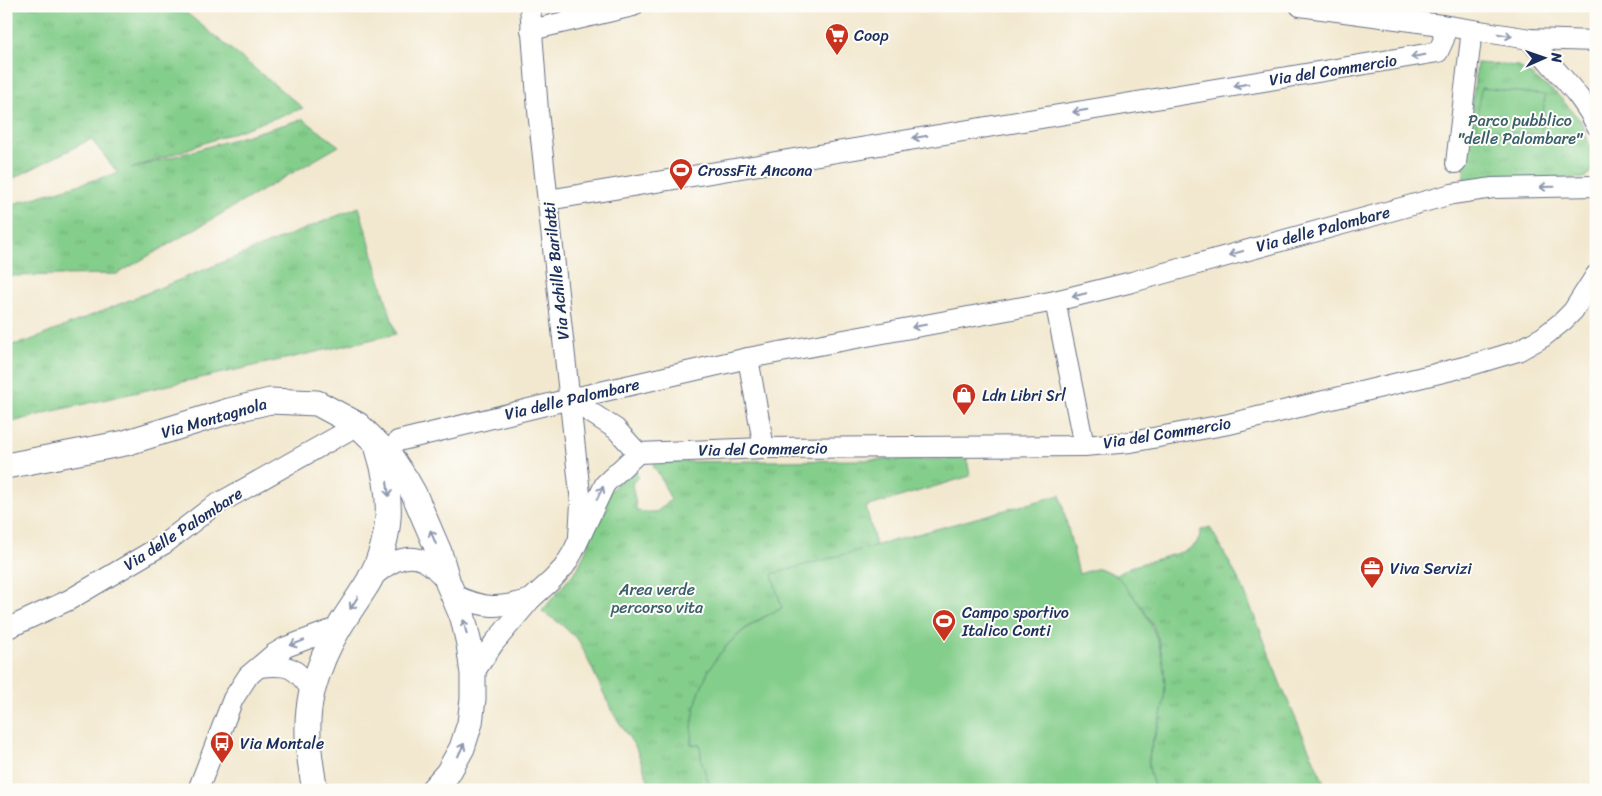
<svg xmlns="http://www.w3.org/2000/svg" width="1602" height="796" font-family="Sriracha,sans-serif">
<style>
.grass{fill:url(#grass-tufts);stroke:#507e74}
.pitch{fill:#84ce8b;stroke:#507e74}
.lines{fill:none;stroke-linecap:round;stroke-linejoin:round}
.minor-casing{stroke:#667086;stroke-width:22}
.major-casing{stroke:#667086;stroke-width:27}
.minor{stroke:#fff;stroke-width:20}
.major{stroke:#fff;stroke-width:25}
.oneway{stroke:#8d97ae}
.labels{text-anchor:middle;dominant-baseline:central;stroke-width:4;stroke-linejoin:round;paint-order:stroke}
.poi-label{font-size:16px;fill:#1b2f5e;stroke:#fdfcf7;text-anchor:start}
.street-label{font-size:16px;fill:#1b2f5e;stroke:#fdfcf7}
.park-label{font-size:16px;fill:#3a5f6c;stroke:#fdfcf7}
</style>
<defs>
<pattern id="grass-tufts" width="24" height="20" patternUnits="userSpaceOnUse" patternTransform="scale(1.25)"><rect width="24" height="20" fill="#84ce8b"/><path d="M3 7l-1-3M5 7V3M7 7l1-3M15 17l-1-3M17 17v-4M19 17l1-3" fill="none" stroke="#71b17a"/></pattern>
</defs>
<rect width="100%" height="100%" fill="#fdfcf7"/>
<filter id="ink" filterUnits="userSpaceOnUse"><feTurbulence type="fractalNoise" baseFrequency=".02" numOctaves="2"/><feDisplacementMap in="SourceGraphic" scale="10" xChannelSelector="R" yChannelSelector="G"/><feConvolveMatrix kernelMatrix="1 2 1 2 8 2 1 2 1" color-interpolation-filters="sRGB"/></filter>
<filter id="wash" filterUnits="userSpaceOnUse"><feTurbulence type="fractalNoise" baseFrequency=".0096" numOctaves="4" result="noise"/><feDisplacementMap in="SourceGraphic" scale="20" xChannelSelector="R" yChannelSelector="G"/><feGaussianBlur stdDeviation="1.12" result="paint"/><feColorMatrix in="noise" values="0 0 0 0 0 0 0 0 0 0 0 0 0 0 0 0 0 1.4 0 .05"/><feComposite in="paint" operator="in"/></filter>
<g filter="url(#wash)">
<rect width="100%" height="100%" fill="#f2e8cf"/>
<g class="grass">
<path d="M6,6h172l125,102 -172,61 172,-50 36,27 -222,128 -111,2v-70l112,-33 -27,-34 -85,43z"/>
<path d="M1477,63l41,3 39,28 24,27 9,26 3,16 -1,8 -8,7 -121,5z"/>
<path d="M359,207l37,127 -347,78 -43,12v-78l20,-4z"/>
<path d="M967,459l3,17 -104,31 10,39 -104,28 10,34c-61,26 -89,71 -91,136h9l2,19 9,27h-59l-16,-42 -23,-35 -34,-72 -17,-16 -20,-14 36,-43 11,-25 8,-33 15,-21 22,-21 4,8 -6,8 5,27 18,2 16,-13 -12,-26 -6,-8 3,-6 11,2z"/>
<path d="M1210,527l32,59 20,49 18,48 47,107h-172c-2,-7 -5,-15 -6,-22 -2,-17 8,-33 11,-49 7,-32 6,-75 -13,-104 -8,-14 -21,-26 -31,-39l14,-9 55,-16 10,-6 4,-6 2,-9z"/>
</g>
<g class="pitch">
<path d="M1481,88l64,7 -4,40 -65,-7z"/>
<path d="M1060,495l19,79 19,-6c5,2 12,4 17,7 5,4 9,10 13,15 27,31 40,69 36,110 -2,21 -18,49 -15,67 1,8 4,16 6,23h-444l-9,-27 -2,-19h-9c2,-67 30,-108 91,-136l-10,-34z"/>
</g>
</g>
<g filter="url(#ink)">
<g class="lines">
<g class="minor-casing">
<g id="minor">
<path d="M530,6l8,105 43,392 -2,33"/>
<path d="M1300,6l141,19 89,14 66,2"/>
<path d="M531,30l102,-24"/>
<path d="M1530,39c21,29 51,53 66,86"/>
<path d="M1456,163l16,-133"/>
<path d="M548,200l890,-148 6,-13 -3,-14"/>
<path d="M1055,301l29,145"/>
<path d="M748,358l16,90"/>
<path d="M570,399l46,30 22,24 126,-5 320,-2 47,-4 98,-18 239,-58 50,-15 25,-14 20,-16 10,-10 23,-36"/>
<path d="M398,441l172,-42 178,-41 307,-57 77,-19 320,-88 41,-6 103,-2"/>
<path d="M370,579c15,-13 34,-28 54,-18 10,5 17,14 24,22"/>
<path d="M454,595c31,14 44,14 77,4"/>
<path d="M6,629l63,-29 95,-56 48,-37 146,-82"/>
<path d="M259,667c30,-3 36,-1 53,24"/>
<path d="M473,674l21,-31 37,-44 21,-19 12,-13 9,-15 32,-68 33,-31"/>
<path d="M198,790l35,-91 15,-23 26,-22 12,-7 53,-20"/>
</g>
</g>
<g class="major-casing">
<g id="major">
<path d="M6,466l119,-23 104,-32 41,-10 47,2 41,22 32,31 16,24 8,14 25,58 9,31 15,35 6,26 4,30v25l-3,24 -8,25 -14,25 -15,17"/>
<path d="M315,790c-6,-32 -11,-66 -3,-98 6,-23 16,-47 28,-66 9,-15 20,-30 29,-45 24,-44 24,-85 9,-132"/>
</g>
</g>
<use href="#minor" class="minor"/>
<use href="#major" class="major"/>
</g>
<defs><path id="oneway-shaft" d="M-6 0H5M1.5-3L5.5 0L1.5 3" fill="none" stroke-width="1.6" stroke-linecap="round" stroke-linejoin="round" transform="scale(1.25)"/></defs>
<g class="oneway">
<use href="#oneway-shaft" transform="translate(1505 35) rotate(9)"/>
<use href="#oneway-shaft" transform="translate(1418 56) rotate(171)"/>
<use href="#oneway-shaft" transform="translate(1241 85) rotate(171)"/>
<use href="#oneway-shaft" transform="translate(1080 111) rotate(171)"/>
<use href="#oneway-shaft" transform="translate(920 137) rotate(171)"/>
<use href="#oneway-shaft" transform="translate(1547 187) rotate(179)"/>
<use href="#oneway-shaft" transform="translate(1236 253) rotate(165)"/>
<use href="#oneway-shaft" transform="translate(1079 295) rotate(166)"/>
<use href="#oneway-shaft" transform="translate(919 326) rotate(169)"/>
<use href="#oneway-shaft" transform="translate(388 489) rotate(83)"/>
<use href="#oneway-shaft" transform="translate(600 493) rotate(-64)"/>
<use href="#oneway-shaft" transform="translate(433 537) rotate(-112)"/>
<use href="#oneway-shaft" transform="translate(354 603) rotate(122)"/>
<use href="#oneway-shaft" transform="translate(465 627) rotate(-103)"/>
<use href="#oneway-shaft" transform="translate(297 643) rotate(159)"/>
<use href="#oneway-shaft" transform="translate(461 750) rotate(-65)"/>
</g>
</g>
<defs>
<g id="supermarket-pin" transform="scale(1.25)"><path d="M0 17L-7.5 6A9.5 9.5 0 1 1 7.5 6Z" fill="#c8321e" stroke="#fdfcf7"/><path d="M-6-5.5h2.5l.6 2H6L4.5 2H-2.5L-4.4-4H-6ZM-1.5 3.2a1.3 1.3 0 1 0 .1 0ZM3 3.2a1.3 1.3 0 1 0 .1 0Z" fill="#fff"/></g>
<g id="stadium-pin" transform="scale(1.25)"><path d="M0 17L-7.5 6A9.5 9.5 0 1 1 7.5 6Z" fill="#c8321e" stroke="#fdfcf7"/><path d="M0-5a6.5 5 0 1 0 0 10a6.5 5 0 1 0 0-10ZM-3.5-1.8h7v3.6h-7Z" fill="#fff"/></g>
<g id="shop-pin" transform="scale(1.25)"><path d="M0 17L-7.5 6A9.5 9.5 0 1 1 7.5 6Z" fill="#c8321e" stroke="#fdfcf7"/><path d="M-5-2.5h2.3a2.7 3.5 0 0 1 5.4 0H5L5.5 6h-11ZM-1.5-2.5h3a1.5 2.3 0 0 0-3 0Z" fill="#fff"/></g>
<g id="office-pin" transform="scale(1.25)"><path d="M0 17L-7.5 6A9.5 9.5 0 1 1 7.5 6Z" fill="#c8321e" stroke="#fdfcf7"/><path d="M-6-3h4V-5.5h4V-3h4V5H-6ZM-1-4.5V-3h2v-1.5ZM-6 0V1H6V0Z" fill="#fff"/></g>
<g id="bus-pin" transform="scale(1.25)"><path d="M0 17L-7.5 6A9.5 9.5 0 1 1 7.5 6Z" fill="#c8321e" stroke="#fdfcf7"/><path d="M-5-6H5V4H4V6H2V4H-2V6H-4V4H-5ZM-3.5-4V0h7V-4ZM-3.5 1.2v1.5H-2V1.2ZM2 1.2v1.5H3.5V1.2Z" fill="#fff"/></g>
</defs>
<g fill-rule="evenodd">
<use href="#supermarket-pin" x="837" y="35"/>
<use href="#stadium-pin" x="681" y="170"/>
<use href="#shop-pin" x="964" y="395"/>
<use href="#office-pin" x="1372" y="568"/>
<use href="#stadium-pin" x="944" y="621"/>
<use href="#bus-pin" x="222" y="743"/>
</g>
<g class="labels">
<g class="poi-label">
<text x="854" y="35">Coop</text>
<text x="698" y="170">CrossFit Ancona</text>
<text x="982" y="395">Ldn Libri Srl</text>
<text x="1390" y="568">Viva Servizi</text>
<text x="962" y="612">Campo sportivo<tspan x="962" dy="18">Italico Conti</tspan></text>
<text x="240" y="743">Via Montale</text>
</g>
<g class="street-label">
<text transform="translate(1333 70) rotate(-9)">Via del Commercio</text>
<text transform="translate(1323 229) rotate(-15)">Via delle Palombare</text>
<text transform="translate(556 271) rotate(-96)">Via Achille Barilatti</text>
<text transform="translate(572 399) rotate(-13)">Via delle Palombare</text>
<text transform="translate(214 418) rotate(-16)">Via Montagnola</text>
<text transform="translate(1167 433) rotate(-9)">Via del Commercio</text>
<text transform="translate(763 449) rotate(-1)">Via del Commercio</text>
<text transform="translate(183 529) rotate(-33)">Via delle Palombare</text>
</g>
<g class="park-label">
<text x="1520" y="120">Parco pubblico<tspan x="1520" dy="18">"delle Palombare"</tspan></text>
<text x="657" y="589">Area verde<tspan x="657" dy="18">percorso vita</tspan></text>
</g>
</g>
<rect width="1602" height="796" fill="none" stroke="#fdfcf7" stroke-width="25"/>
<g transform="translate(1544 58) rotate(88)" stroke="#fdfcf7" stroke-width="4" paint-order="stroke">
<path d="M0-4L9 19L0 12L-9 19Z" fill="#1b2f5e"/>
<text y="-8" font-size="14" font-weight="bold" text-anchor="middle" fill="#1b2f5e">N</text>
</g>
</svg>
